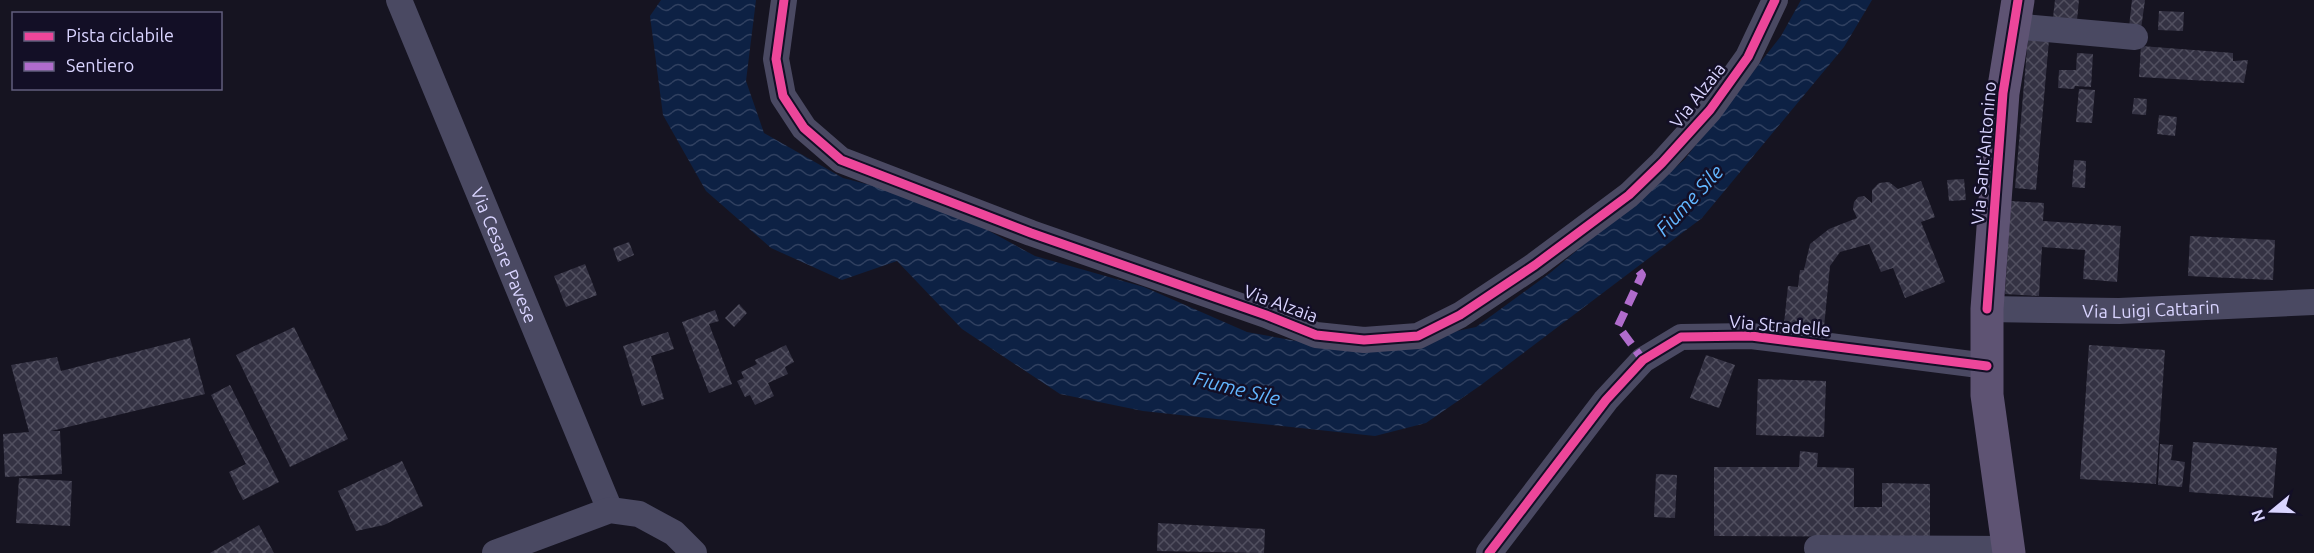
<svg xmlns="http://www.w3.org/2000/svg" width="2314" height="553" font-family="Ubuntu,sans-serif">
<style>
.water{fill:url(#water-waves)}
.building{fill:url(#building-cross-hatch)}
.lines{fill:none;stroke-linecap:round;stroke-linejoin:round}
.minor{stroke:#4a4962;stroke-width:26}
.major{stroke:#5e5373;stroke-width:33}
.quiet{stroke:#b06ccc;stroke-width:8;stroke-dasharray:15 8;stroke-linecap:butt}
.cycleway-casing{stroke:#130f26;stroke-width:13}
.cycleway{stroke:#ed469a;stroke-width:9}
.labels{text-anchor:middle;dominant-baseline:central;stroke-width:5;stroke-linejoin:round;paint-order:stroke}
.street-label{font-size:18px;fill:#d9d4ff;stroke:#130f26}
.water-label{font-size:20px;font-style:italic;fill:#62b6ff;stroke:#130f26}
</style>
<defs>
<pattern id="water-waves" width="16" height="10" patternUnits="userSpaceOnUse" patternTransform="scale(1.5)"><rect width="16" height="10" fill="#0d2144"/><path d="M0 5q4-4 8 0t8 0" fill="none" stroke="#304060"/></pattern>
<pattern id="building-cross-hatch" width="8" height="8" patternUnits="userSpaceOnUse" patternTransform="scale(1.5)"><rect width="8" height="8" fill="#343243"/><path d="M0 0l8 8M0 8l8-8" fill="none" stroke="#514f5f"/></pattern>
</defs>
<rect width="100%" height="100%" fill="#161421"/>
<path class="water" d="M661,0h95l-10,81 18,52 79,45 93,24 99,54 109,31 103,45 110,20 119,-25 74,-54 134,-113 97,-124 20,-36h71l-28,47 -142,171 -221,167 -55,38 -51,13 -232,-25 -83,-17 -98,-65 -65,-68 -55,19 -71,-32 -65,-57 -43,-76 -13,-99z"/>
<g class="building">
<path d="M2055,0h24l-2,20 -24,-2z"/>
<path d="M2132,0h13l-4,29 -12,-2z"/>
<path d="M2159,11l25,1 -1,19 -25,-1z"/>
<path d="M2028,38l21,2 -13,150 -21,-2z"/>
<path d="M2141,46l92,7v8l15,-1 -4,23 -105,-6z"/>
<path d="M2077,53l16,1 -2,33 -16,-1 -1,3 -16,-1 1,-18h17z"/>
<path d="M2079,89l16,1 -3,33 -16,-1z"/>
<path d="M2134,98l13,1 -1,16 -14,-1z"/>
<path d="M2159,115l18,2 -2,19 -18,-2z"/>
<path d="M2074,160l12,1 -1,27 -13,-1z"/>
<path d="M1964,179l2,21 -17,1 -2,-21z"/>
<path d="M1921,181l14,36 -14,5 24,60 -40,16 -12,-30 -12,4 -12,-28 -29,8 -10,14 -7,71 -40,-4 5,-47 10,1 2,-17h4l6,-26 19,-15 28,-11 -4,-9 1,-7 4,-5 6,-1 8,7v-13l7,-7 10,-1 9,7z"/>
<path d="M2011,201l33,2 -1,18 78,5 -4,56 -34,-3 2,-29 -43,-3 -3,49 -34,-2z"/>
<path d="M2190,236l85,4 -2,40 -85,-4z"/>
<path d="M629,242l5,13 -16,7 -5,-14z"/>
<path d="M585,264l12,31 -31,12 -12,-31z"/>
<path d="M739,304l8,9 -13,14 -9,-9z"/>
<path d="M715,310l4,11 -10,3 23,60 -23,9 -27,-71z"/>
<path d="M294,327l54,112 -58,28 -54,-112z"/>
<path d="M668,332l6,17 -23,7 13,43 -22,7 -19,-60z"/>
<path d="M190,338l15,56 -154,37h9l2,43 -57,3 -2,-43 26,-2 -18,-67 46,-8 4,14z"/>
<path d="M786,345l8,17 -9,5 3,7 -20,9 6,13 -19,9 -5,-10 -5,2 -8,-16 7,-3 -3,-6 16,-8 -2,-4z"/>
<path d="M2089,345l76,5 -9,134 -76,-5z"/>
<path d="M1706,355l29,10 -16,43 -29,-10z"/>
<path d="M1758,379l68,2 -2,56 -68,-2z"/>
<path d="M230,385l49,97 -36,18 -14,-28 17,-8 -35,-69z"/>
<path d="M2193,442l84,6 -4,50 -84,-6z"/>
<path d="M2160,444l13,1 -2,15 14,2 -3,25 -24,-2z"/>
<path d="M1800,451l18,2 -1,14 37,1v39h28v-24l48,1v53l-216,-1v-69h85z"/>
<path d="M402,461l21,45 -39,19 -28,6 -18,-40z"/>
<path d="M1656,474l21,1 -2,43 -21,-1z"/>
<path d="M19,478l53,3 -2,45 -54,-3z"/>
<path d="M1158,523l107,6 -1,24 -107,-2z"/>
<path d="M259,525l15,28h-64z"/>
</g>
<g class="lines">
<g class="minor">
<path id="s1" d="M399,0l211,510"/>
<path d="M784,0l-8,59 7,37 21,32 37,32 190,73 235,82 50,20 48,5 54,-4 42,-21 75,-50 94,-70 33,-32 48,-53 38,-53 27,-57"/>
<path d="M2013,26l122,11"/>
<path id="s2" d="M1987,309l132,2 195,-9"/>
<path d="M1817,548l191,1"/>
<path d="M495,553l115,-43 29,4 35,19 20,20"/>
<path d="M1489,553l117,-153 37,-40 38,-23 70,-1 236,30"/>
</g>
<path class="major" d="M2009,553l-22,-158v-86l16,-216 15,-93"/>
<path class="quiet" d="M1639,271l3,4 -24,51 25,34"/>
<g class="cycleway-casing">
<g id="cycleway">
<path d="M784,0l-8,59 7,37 21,32 37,32 190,73 235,82 50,20 48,5 54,-4 42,-21 75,-50 94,-70 33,-32 48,-53 38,-53 27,-57"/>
<path d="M1987,309l16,-216 15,-93"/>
<path d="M1489,553l117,-153 37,-40 38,-23 70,-1 236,30"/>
</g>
</g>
<use href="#cycleway" class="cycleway"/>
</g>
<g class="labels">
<g class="street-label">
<text transform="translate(1697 95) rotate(-52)">Via Alzaia</text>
<text transform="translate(1983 153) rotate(-85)">Via Sant'Antonino</text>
<text stroke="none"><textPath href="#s1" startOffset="276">Via Cesare Pavese</textPath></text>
<text transform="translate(1281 303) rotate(20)">Via Alzaia</text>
<text stroke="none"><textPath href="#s2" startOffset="164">Via Luigi Cattarin</textPath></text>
<text transform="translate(1780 325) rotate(5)">Via Stradelle</text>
</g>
<g class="water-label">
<text transform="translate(1689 200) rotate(-47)">Fiume Sile</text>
<text transform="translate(1237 388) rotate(14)">Fiume Sile</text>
</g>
</g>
<rect x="12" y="12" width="210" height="78" fill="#130f26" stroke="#625e7d" stroke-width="1.5"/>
<rect x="24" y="32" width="30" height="9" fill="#ed469a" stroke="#625e7d" stroke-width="1.5"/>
<text x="66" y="42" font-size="18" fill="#d9d4ff">Pista ciclabile</text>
<rect x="24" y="62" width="30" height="9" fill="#b06ccc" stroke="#625e7d" stroke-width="1.5"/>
<text x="66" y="72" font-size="18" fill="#d9d4ff">Sentiero</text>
<g transform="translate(2272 511) rotate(251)" stroke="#130f26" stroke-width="4.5" paint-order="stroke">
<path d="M0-4.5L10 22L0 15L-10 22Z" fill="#d9d4ff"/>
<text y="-9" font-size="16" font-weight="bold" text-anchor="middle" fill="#d9d4ff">N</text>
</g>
</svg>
